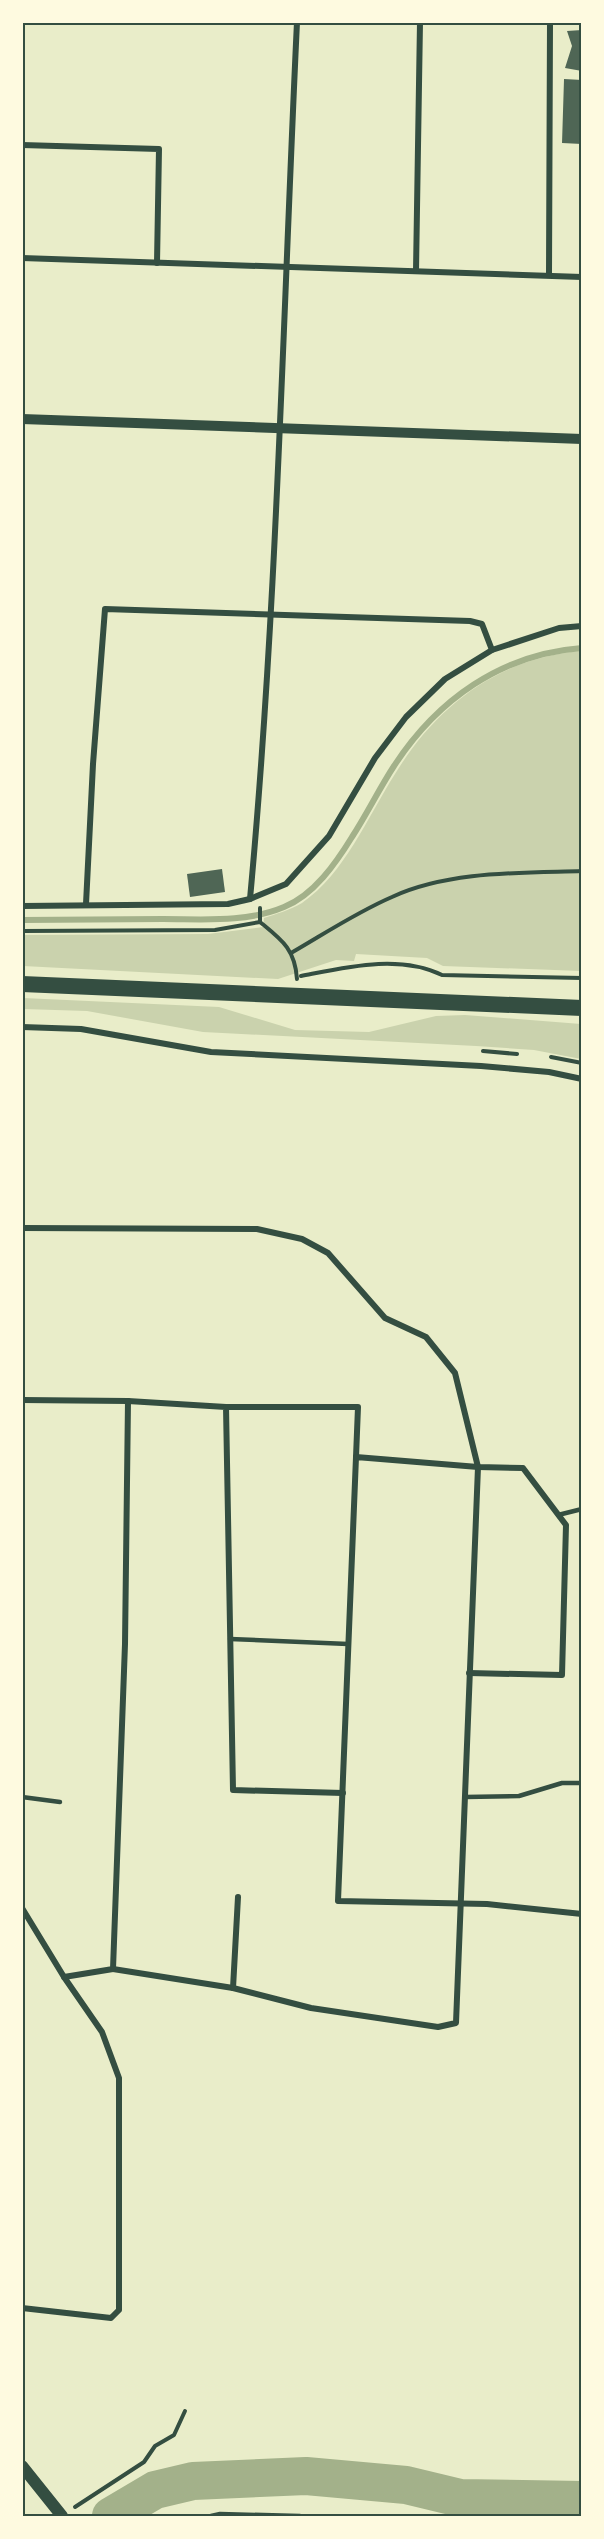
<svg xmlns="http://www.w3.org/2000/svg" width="604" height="2539" font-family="Poppins,sans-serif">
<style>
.green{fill:#cad2ad}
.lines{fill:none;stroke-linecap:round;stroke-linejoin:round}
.stream{stroke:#a3b18a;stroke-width:6}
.river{stroke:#a3b18a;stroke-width:38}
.building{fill:#4f6655}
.path{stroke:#344e41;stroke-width:4}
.service{stroke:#344e41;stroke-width:4.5}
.minor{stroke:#344e41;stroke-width:6}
.tertiary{stroke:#344e41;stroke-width:10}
.secondary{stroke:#344e41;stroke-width:12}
.trunk{stroke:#344e41;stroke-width:16}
.neatline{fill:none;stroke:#344e41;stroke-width:2}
</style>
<rect width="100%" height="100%" fill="#e9edc9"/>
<g class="green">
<path d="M581,651v320l-138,-5 -16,-8 -71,-4 -2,7 -18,-1 -58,19 -255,-13v-31l185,-1 55,-7 1,-9c12,-4 26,-8 38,-15 43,-30 65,-85 93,-129 42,-69 104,-116 186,-123z"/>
<path d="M23,998l196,9 76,23 74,2 67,-16 29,-1 116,9v35l-47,-9 -58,-4 -273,-14 -116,-21 -64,-2z"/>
</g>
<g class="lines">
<path class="stream" d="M22,920c47,0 94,-1 141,-1 40,0 83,4 121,-12 30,-12 52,-44 68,-70 15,-23 27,-48 42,-71 43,-66 107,-112 188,-118"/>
<path class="river" d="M111,2516l44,-26 38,-9 113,-5 100,9 54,13 122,2"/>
</g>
<g class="building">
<path d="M582,30v41l-17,-3 7,-22 -5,-15z"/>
<path d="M564,79l18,1v64l-20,-1z"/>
<path d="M222,869l3,23 -35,5 -3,-23z"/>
</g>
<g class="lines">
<g class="path">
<path d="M260,922c22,18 35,27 37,57"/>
<path d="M260,922v-14"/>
<path d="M22,931l193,-1 45,-8"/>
<path d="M291,953c33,-19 66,-41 101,-56 56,-26 128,-24 190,-26"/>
<path d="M301,976c46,-9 98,-22 141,-1l140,3"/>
<path d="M483,1051l34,3"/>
<path d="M551,1057l31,6"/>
<path d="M75,2507l69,-45 11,-16 19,-11 11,-24"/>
</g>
<g class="service">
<path d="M558,1515l24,-6"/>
<path d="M230,1639l118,5"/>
<path d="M22,1797l38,5"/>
<path d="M465,1797l54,-1 43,-13h20"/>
<path d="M211,2516l9,-2 80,2"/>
</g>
<g class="minor">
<path d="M22,145l137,4 -2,114"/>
<path d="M22,258l560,19"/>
<path d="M416,271l4,-249"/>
<path d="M549,275l1,-253"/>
<path d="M250,899c27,-291 33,-584 47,-877"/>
<path d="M86,904l7,-140 12,-155 365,12 12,3 10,26"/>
<path d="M22,906l206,-2 22,-5 36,-15 43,-48 46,-78 31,-41 39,-38 47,-29 67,-22 23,-2"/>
<path d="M22,1027l59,2 130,23 270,14 68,6 33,7"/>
<path d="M22,1228l235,1 45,10 26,14 57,65 41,19 29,36 23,94 -22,556 -18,4 -127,-19 -78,-20 -120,-19"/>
<path d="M22,1400l106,1 98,6 7,383 110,3"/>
<path d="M226,1407h132l-2,50"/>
<path d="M469,1673l93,2 4,-150 -43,-57 -45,-1 -122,-10 -18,444 149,3 95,10"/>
<path d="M22,1908l42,69 38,55 17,46v232l-8,8 -89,-10"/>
<path d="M64,1977l49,-8 12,-325 3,-243"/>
<path d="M233,1988l5,-91"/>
</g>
<path class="tertiary" d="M22,419l560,20"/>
<path class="secondary" d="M22,2466l40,50"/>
<path class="trunk" d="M22,984l560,24"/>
</g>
<rect width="604" height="2539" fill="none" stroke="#fefae0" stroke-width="48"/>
<rect x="24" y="24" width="556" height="2491" class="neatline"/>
</svg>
